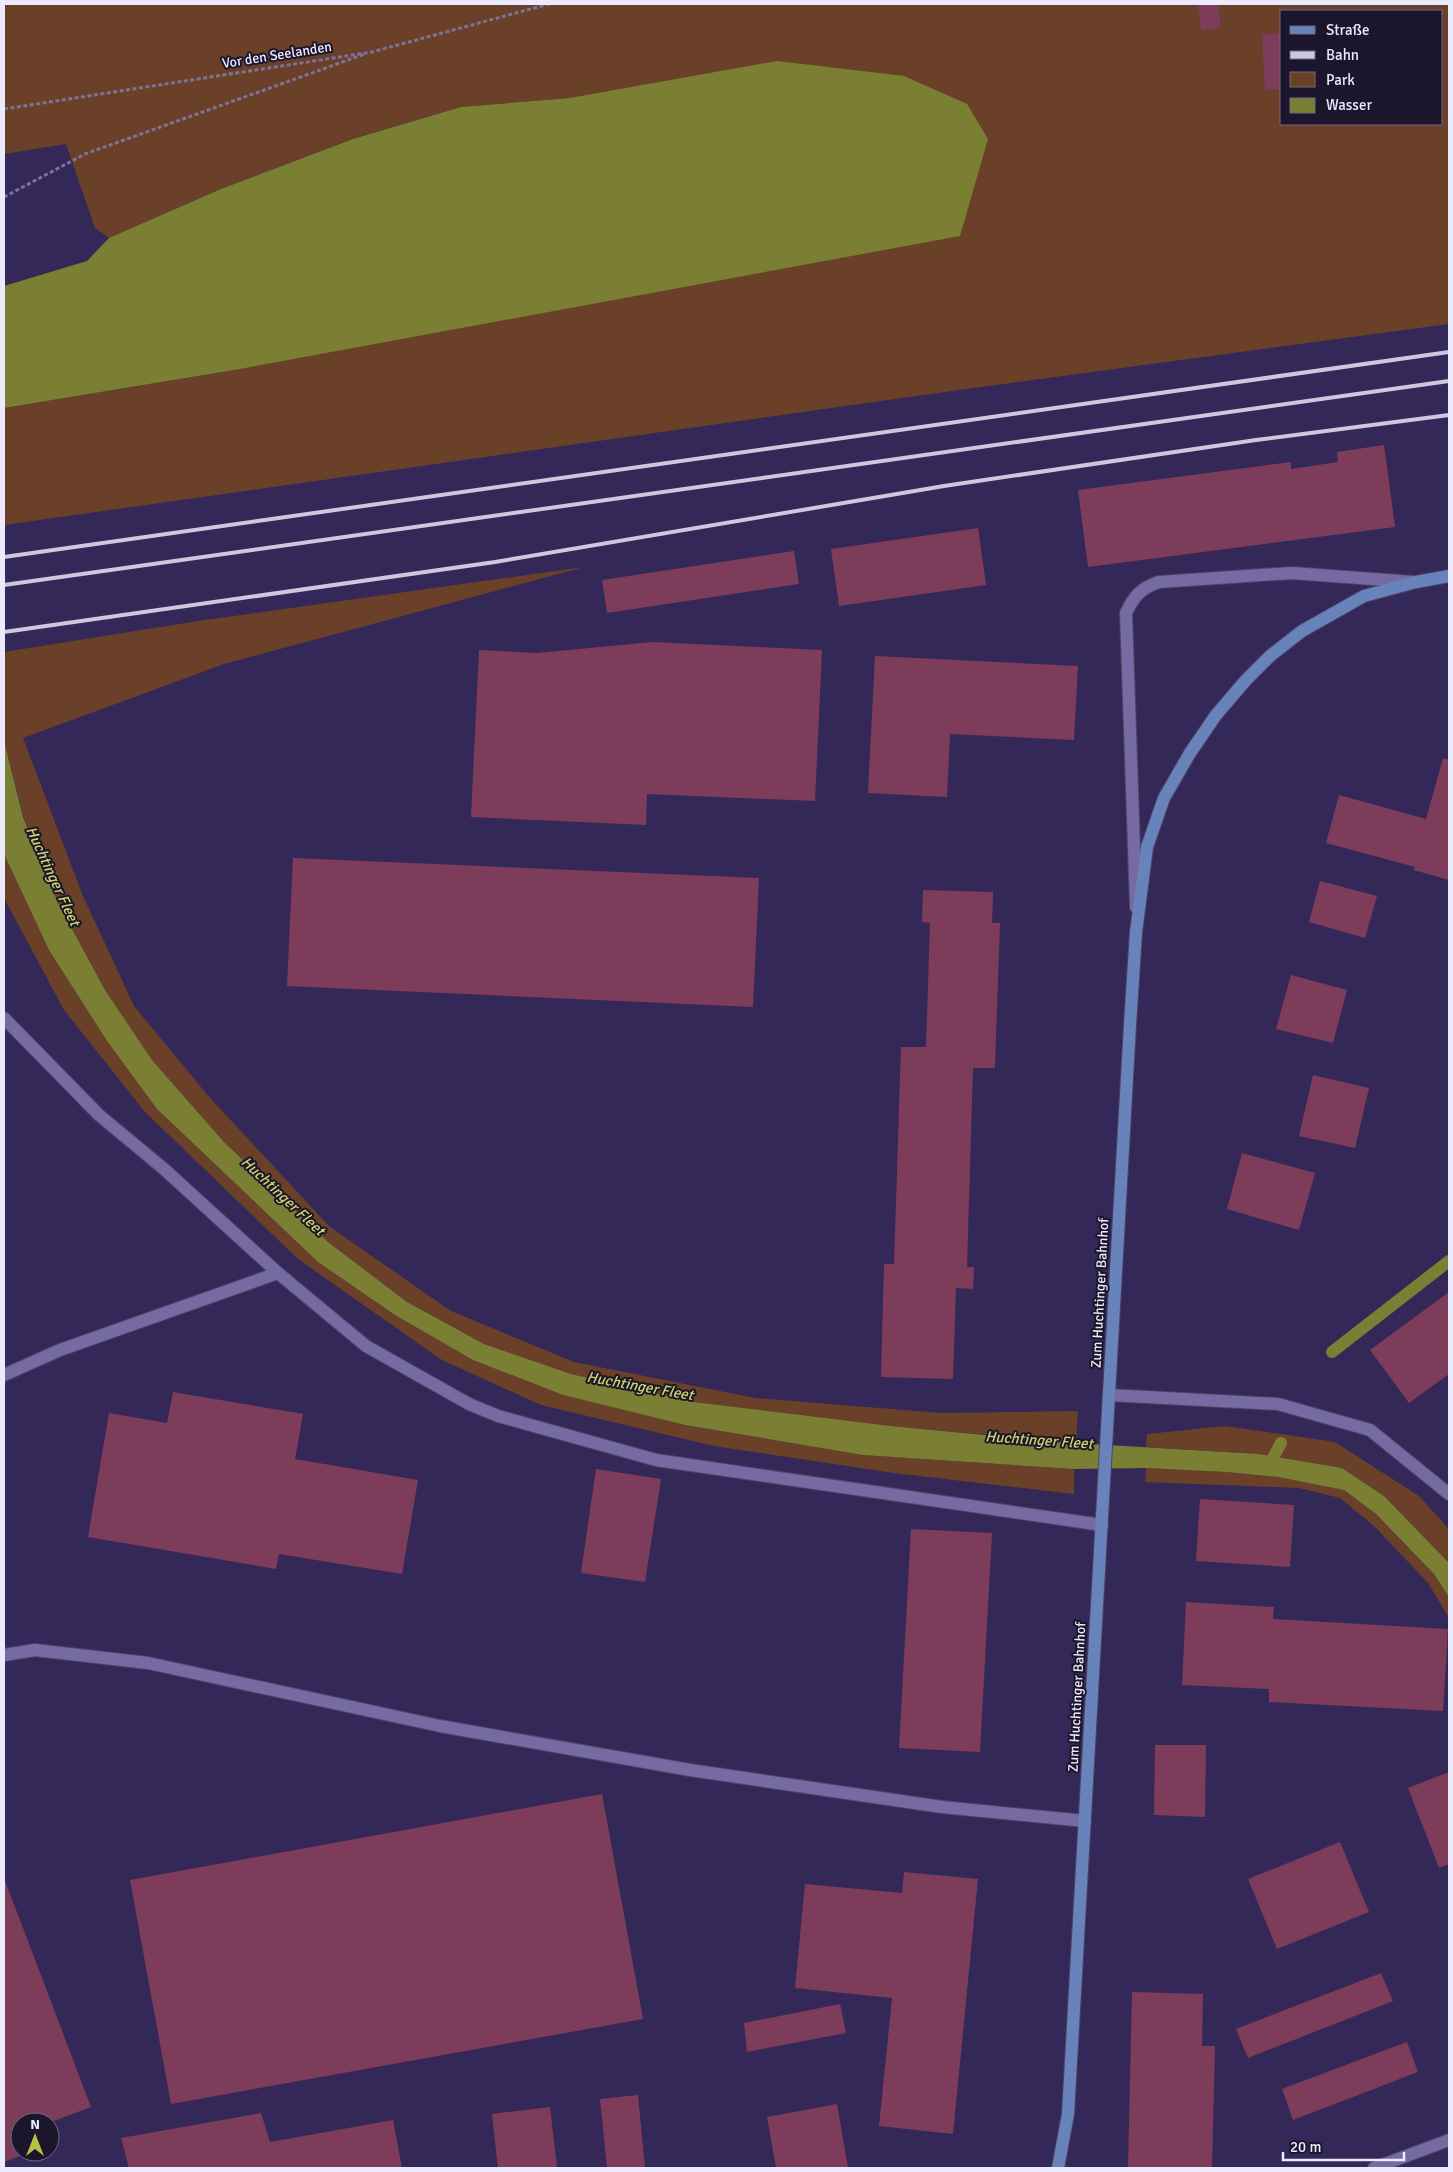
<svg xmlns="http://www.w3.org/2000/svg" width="1453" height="2172" font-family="Signika,sans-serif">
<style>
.green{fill:#6a4128;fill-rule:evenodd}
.water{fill:#7b7f33}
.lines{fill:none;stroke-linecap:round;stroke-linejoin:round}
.stream{stroke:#7b7f33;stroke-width:12}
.building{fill:#7e3c5b}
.lane-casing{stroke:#4f436b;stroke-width:14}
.street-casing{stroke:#4f436b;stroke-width:14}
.secondary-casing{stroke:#4f436b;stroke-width:14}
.path{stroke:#7b7398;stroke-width:3;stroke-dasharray:4 2.5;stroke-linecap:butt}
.lane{stroke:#756aa1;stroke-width:12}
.street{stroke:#756aa1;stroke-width:12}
.secondary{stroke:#6883ba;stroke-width:12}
.rail{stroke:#ccc8e0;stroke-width:4}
.labels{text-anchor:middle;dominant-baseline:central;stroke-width:4;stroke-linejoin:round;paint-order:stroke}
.street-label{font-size:14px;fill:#eceafd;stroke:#1b162c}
.water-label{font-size:15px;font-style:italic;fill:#cdd46b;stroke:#1b162c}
</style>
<rect width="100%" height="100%" fill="#342859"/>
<g class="green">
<path d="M4,4h1445v320l-490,66 -955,135v-117l230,-38 336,-272 -109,9 -108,32 -132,50 -112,49 -14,-10 -29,-84 -62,10zM1282,11h160v113h-160z"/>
<path d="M584,567l-360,97 -201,74 60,158 51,110 76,92 120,129 121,84 123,51 181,36 186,15 137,-2 -2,32 -185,-17 -197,-24 -123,-28 -87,-30 -77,-42 -79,-60 -104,-100 -72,-82 -47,-70 -47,-87 -35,-87 -19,-75v-89l194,-31z"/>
<path d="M4,850l45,100 58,91 50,68 161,153 77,53 78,45 90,35 122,30 178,30 211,14v25l-180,-21 -180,-27 -173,-41 -99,-45 -144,-101 -153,-147 -81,-102 -60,-112z"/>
<path d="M1225,1426l110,16 84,54 30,33v34l-65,-67 -42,-28 -83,-14 -113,-7 1,-13z"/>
<path d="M1146,1468l80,4 52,5 66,13 32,24 58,60 15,23v21l-21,-35 -53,-56 -35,-29 -41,-10 -154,-6z"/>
</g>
<g class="water">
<path d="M777,61l127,15 63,28 21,35 -28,97 -726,134 -230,38v-122l83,-25 22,-23 112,-49 132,-50 108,-32 109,-9z"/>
<path d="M4,741l19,76 35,86 47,87 47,70 72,82 104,100 79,60 77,42 87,30 123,28 197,24 166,16 202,12 83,14 42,28 65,67v34l-15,-23 -58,-60 -32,-24 -66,-13 -52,-5 -80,-4 -72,1 -211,-14 -178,-30 -122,-30 -90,-35 -78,-45 -77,-53 -161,-153 -50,-68 -58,-91 -43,-92 -2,-8z"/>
</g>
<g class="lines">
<g class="stream">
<path d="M1332,1352l117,-91"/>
<path d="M1267,1469l14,-26"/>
</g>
</g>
<g class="building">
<path d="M1198,4h20l3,24 -20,2z"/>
<path d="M1262,34h20v55l-17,1z"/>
<path d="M1384,445l11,82 -307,40 -10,-77 213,-28v7l47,-7 -1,-10z"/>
<path d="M978,528l8,57 -147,21 -8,-57z"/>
<path d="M794,551l5,33 -192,29 -5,-33z"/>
<path d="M653,642l169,8 -7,151 -168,-7 -1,31 -175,-8 8,-167 58,3z"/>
<path d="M875,656l203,10 -4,74 -124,-6 -3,63 -79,-4z"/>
<path d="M1443,758l6,2v120l-35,-10 1,-3 -89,-24 13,-48 87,24z"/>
<path d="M293,858l466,20 -6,129 -466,-21z"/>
<path d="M1320,881l57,15 -12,42 -56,-16z"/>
<path d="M923,890l70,2 -1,31h8l-5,145h-22l-6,199h7l-1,22 -17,-1 -3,91 -72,-2 3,-113h10l7,-217h25l4,-124 -8,-1z"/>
<path d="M1291,975l56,15 -14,53 -57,-14z"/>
<path d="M1313,1075l56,13 -14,60 -56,-12z"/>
<path d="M1242,1153l73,20 -16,57 -72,-21z"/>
<path d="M1449,1292v82l-40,29 -39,-53z"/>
<path d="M173,1392l130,22 -8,45 123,21 -16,94 -123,-20 -3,15 -188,-32 21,-124 58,10z"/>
<path d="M596,1469l65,10 -16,103 -64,-9z"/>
<path d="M1200,1499l94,6 -4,62 -94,-6z"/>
<path d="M911,1529l81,4 -12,219 -81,-4z"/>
<path d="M1186,1602l88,5 -1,12 175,10 -5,82 -174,-9v-13l-87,-4z"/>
<path d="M1155,1745h51l-1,72 -51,-2z"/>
<path d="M1449,1772v92l-10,4 -31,-80z"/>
<path d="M602,1794l41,225 -472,85 -41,-224z"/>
<path d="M1340,1842l29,70 -92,37 -29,-70z"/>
<path d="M904,1872l74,7 -25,255 -74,-8 13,-128 -97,-10 10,-104 97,9z"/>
<path d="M4,1878l87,229 -40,15h-31v30h10l-26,10z"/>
<path d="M1381,1973l12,28 -145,57 -12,-29z"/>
<path d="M1132,1992l71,2 -1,52h13l-3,122h-84z"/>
<path d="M840,2004l6,29 -99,19 -3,-29z"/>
<path d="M1407,2042l11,30 -125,48 -11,-31z"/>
<path d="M638,2095l7,73h-38l-7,-69z"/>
<path d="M837,2104l11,64h-72l-9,-51z"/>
<path d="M550,2107l7,61h-59l-6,-54z"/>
<path d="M261,2113l9,29 123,-22 9,48h-273l-8,-30z"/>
</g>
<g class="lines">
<g class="lane-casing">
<g id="lane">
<path d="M1136,907l-10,-294c8,-17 15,-25 33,-31l133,-9 121,9"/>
<path d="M4,1018l95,97 65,54 114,104 88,73 103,58 29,12 158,44 446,65"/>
<path d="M4,1375l56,-25 218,-77"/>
<path d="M1109,1395l169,9 92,26 79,64"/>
<path d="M4,1655l31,-5 113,13 292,63 250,44 252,37 143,14"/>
</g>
</g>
<g class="street-casing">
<path id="street" d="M1374,2168l75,-28"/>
</g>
<g class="secondary-casing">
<path id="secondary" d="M1058,2168l10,-54 62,-1089 6,-93 11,-85 17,-49 26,-45 26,-38 30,-35 24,-24 32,-25 62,-35 52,-14 33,-6"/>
</g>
<g class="path">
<path d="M4,109l368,-57 177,-48"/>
<path d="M4,197l81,-43 280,-100"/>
</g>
<use href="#lane" class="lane"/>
<use href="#street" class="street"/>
<use href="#secondary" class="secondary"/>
<g class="rail">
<path d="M4,557l1445,-205"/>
<path d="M4,585l1445,-204"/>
<path d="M4,632l491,-70 449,-76 312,-46 193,-25"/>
</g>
</g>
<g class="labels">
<g class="street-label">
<text transform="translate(277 55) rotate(-9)">Vor den Seelanden</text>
<text transform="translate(1100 1293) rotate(-87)">Zum Huchtinger Bahnhof</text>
<text transform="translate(1077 1697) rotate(-87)">Zum Huchtinger Bahnhof</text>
</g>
<g class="water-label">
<text transform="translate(53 876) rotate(65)">Huchtinger Fleet</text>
<text transform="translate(283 1196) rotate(43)">Huchtinger Fleet</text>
<text transform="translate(640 1386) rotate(10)">Huchtinger Fleet</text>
<text transform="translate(1039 1440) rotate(4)">Huchtinger Fleet</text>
</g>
</g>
<rect width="1453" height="2172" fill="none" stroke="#eceafd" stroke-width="10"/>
<rect x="1280" y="10" width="162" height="115" fill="#1b162c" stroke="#6f6b80"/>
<rect x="1290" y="26" width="25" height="8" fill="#6883ba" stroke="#6f6b80"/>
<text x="1326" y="35" font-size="15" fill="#eceafd">Straße</text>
<rect x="1290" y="51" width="25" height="8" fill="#ccc8e0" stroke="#6f6b80"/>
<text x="1326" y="60" font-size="15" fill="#eceafd">Bahn</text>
<rect x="1290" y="72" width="25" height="15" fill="#6a4128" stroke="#6f6b80"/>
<text x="1326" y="85" font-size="15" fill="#eceafd">Park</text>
<rect x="1290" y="98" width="25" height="15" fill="#7b7f33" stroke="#6f6b80"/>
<text x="1326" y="110" font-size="15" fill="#eceafd">Wasser</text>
<g transform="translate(35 2137)"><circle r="24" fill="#1b162c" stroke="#6f6b80"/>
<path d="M0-4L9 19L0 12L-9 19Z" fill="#bac045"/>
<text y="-8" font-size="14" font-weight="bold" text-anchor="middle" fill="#eceafd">N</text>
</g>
<path d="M1283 2152v8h121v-8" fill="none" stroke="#eceafd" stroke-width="2.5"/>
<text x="1290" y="2152" font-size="15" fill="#eceafd" stroke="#1b162c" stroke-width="4" paint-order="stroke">20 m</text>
</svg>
